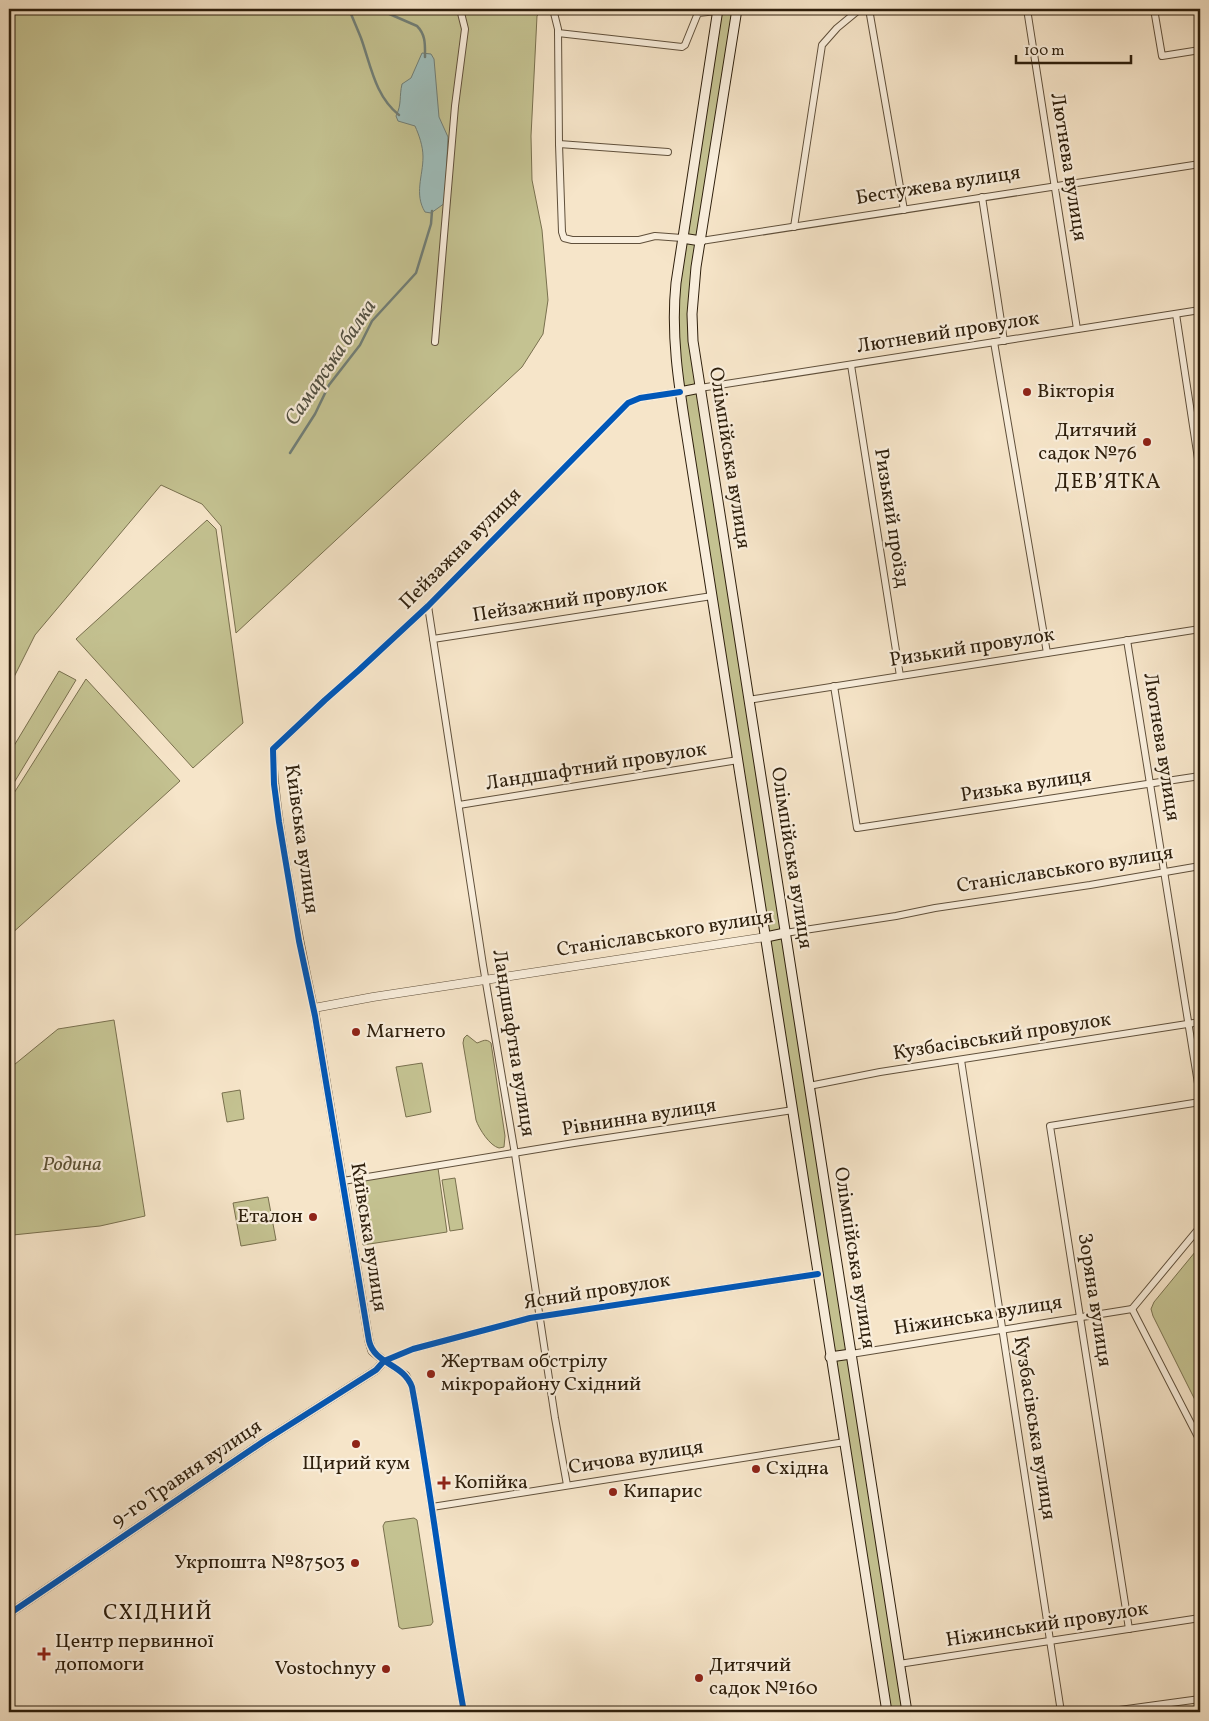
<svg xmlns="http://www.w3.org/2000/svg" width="1209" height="1721" font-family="Vollkorn,serif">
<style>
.green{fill:#c4c291;stroke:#79704e}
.water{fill:#9ebebc;stroke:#717e76}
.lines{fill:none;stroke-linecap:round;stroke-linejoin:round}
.stream{stroke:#717e76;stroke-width:2.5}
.minor-casing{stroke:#60503b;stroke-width:8}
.tertiary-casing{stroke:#60503b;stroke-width:9}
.secondary-casing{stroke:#2e1f0c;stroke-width:11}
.minor{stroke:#f9eedc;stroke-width:6}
.tertiary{stroke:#f9eedc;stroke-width:8}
.secondary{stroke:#f9eedc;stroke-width:9}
.cycleway-casing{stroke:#f9eedc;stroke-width:9}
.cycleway{stroke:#0057b8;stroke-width:6}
.poi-dot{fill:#8f2418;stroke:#f9eedc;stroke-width:2}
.labels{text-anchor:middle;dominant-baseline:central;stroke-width:4.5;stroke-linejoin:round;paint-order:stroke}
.street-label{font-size:20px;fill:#2e1f0c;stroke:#f9eedc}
.poi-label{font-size:20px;fill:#2e1f0c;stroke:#f9eedc;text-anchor:start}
.park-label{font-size:20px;font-style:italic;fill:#5b5034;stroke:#f9eedc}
.water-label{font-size:21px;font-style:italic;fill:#504f41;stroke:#f9eedc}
.neighbourhood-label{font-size:21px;letter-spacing:1px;fill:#2e1f0c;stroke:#f9eedc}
.quarter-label{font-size:22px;letter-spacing:1px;fill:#2e1f0c;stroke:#f9eedc}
</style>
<rect width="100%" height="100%" fill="#f6e5c9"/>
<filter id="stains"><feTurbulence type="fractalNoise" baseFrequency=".004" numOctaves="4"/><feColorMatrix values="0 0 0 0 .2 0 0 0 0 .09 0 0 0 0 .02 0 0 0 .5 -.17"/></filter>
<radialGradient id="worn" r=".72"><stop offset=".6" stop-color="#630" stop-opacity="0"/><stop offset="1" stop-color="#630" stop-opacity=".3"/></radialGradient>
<g class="green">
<path d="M9,9h534l-6,7 -6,120 1,44 10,50 6,70 -5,34 -21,33 -286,266 -15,-107 -19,-22 -41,-19 -126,150 -26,52z"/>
<path d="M718,9h19l-45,305 215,1398h-20l-214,-1378z"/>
<path d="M207,520l9,9 27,194 -50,45 -117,-129z"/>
<path d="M59,671l17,9 -67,111v-37z"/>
<path d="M86,679l94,102 -171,155v-135z"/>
<path d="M114,1020l31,196 -45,10 -87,9 -4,-26v-140l49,-40z"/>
<path d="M467,1035l10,8c6,-2 9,-5 14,0l14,93 -1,11 -5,1c-9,-2 -20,-19 -23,-28l-13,-77 1,-5z"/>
<path d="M422,1063l9,49 -25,5 -10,-50z"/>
<path d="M240,1090l4,29 -17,3 -5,-29z"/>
<path d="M438,1168l9,64 -84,13 -10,-64z"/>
<path d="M455,1178l8,51 -13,2 -8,-51z"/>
<path d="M268,1197l8,43 -35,6 -8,-43z"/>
<path d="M1200,1246v164l-47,-94 -2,-7 3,-7z"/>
<path d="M414,1518l3,2 16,102 -2,3 -29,4 -3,-2 -16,-101 2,-4z"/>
</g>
<path class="water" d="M422,53l9,1 3,5 5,58 9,20 -3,66 -14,10 -6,-1c-11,-18 -2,-36 -2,-55 0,-11 -4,-22 -8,-31l-17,-5 -2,-5c6,-12 3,-19 6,-32l9,-6z"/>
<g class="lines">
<g class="stream">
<path d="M349,9c4,10 8,19 12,29 10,28 14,58 38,77"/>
<path d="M378,9l39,17c9,9 8,19 8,31"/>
<path d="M290,453l25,-39 14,-29 31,-40 12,-24 44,-48 15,-49 1,-13"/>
</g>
<g class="minor-casing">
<g id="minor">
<path d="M553,9l5,20 1,115 3,88 2,6 8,2h67l16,-4 27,2"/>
<path d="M869,9l35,201"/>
<path d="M1027,9l50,320"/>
<path d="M1154,9l8,47 38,-6"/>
<path d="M558,33l124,14 3,-2 13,-32 19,-2"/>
<path d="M559,144l109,8"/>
<path d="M982,197l22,144"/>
<path d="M794,227l28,-182 15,-17 23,-19"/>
<path d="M701,241l499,-77"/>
<path d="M1176,314l24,158"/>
<path d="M435,342l20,-236 10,-77 -5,-20"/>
<path d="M994,342l53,311"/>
<path d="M851,365l49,311"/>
<path d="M700,388l500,-78"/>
<path d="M428,606l55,359 32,189 40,264 12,67"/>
<path d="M433,639l279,-43"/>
<path d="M1127,640l73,456"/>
<path d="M834,686l23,142 343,-52"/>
<path d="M748,700l452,-71"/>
<path d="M459,805l279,-45"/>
<path d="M785,933l111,-17 39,-8 155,-23 110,-19"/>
<path d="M314,1008c-10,-46 -19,-93 -27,-140 -7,-40 -13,-78 -14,-119l52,-49 34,-30 69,-64 200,-203 12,-5 40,-6"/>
<path d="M961,1060l100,652"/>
<path d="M809,1086l71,-14 320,-50"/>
<path d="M343,1181l231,-38 219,-33"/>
<path d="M1132,1309l68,132"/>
<path d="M1132,1309l68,-82"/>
<path d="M851,1354l281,-45"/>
<path d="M384,1361l29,-12 117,-31 288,-44"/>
<path d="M384,1361l22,14 6,12c20,108 32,217 52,325"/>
<path d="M432,1507l413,-65"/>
<path d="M1129,1629l-79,-503 150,-24"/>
<path d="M899,1664l301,-46"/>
<path d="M1105,1712l95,-13"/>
</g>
</g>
<g class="tertiary-casing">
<path id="tertiary" d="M9,1614l255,-173 112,-71 8,-9 -12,-10 -3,-10 -55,-333 59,-11 393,-60"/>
</g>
<g class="secondary-casing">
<g id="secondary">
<path d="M718,9l-42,274c-6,59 5,114 14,173l197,1256"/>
<path d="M737,9l-41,258 -4,47 1,27 214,1371"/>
<path d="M682,238l19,3"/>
<path d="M680,392l20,-4"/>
<path d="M766,937l19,-4"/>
<path d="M830,1357l21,-3"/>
</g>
</g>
<use href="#minor" class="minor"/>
<use href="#tertiary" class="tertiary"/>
<use href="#secondary" class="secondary"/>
<g class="cycleway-casing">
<g id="cycleway">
<path d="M9,1614l255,-173 112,-71 8,-9 29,-12 117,-31 288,-44"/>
<path d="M464,1712c-20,-108 -32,-217 -52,-325 -9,-24 -37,-22 -43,-46l-54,-325 -16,-75 -20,-119 -5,-38 -1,-35 52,-49 34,-30 69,-64 200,-203 12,-5 40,-6"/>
</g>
</g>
<use href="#cycleway" class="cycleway"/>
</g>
<g class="poi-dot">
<circle cx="1027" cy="392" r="5"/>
<circle cx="1147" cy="442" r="5"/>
<circle cx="356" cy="1032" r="5"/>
<circle cx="313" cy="1217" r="5"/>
<circle cx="431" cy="1374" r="5"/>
<circle cx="356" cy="1444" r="5"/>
<circle cx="756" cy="1469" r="5"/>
<path d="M441.5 1475.5h5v5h5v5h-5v5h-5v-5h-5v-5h5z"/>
<circle cx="613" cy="1492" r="5"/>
<circle cx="355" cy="1563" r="5"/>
<path d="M41.5 1646.5h5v5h5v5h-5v5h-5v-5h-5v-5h5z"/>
<circle cx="386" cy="1669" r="5"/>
<circle cx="699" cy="1678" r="5"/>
</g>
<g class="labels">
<g class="street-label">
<text transform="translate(1068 167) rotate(81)">Лютнева вулиця</text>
<text transform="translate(938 186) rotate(-9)">Бестужева вулиця</text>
<text transform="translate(948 333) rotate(-9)">Лютневий провулок</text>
<text transform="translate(729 458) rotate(81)">Олімпійська вулиця</text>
<text transform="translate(891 518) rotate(81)">Ризький проїзд</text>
<text transform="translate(461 549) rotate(-45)">Пейзажна вулиця</text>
<text transform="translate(570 601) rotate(-9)">Пейзажний провулок</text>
<text transform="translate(972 648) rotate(-9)">Ризький провулок</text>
<text transform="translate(1161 747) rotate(81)">Лютнева вулиця</text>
<text transform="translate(596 767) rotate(-9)">Ландшафтний провулок</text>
<text transform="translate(1026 786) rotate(-9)">Ризька вулиця</text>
<text transform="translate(301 839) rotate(82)">Київська вулиця</text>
<text transform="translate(791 858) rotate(81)">Олімпійська вулиця</text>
<text transform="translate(1065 870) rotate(-9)">Станіславського вулиця</text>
<text transform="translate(665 934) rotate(-9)">Станіславського вулиця</text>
<text transform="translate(1002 1037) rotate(-9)">Кузбасівський провулок</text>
<text transform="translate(513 1043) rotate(81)">Ландшафтна вулиця</text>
<text transform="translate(639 1118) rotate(-9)">Рівнинна вулиця</text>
<text transform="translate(368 1237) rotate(81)">Київська вулиця</text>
<text transform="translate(854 1258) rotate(81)">Олімпійська вулиця</text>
<text transform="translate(597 1292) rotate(-9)">Ясний провулок</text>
<text transform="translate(1094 1300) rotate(81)">Зоряна вулиця</text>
<text transform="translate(978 1316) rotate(-9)">Ніжинська вулиця</text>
<text transform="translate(1034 1428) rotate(81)">Кузбасівська вулиця</text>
<text transform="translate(636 1458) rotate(-9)">Сичова вулиця</text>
<text transform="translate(187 1474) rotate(-34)">9-го Травня вулиця</text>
<text transform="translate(1047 1625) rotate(-9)">Ніжинський провулок</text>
</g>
<g class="poi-label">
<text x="1037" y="392">Вікторія</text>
<text x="1137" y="431" text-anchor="end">Дитячий<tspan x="1137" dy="23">садок №76</tspan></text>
<text x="366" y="1032">Магнето</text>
<text x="303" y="1217" text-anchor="end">Еталон</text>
<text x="441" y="1362">Жертвам обстрілу<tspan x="441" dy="23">мікрорайону Східний</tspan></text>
<text x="356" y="1464" text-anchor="middle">Щирий кум</text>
<text x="766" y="1469">Східна</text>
<text x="454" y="1483">Копійка</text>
<text x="623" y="1492">Кипарис</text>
<text x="345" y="1563" text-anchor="end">Укрпошта №87503</text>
<text x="55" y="1642">Центр первинної<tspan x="55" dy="23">допомоги</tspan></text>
<text x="709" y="1666">Дитячий<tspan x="709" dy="23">садок №160</tspan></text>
<text x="376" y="1669" text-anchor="end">Vostochnyy</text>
</g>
<g class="park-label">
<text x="72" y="1165">Родина</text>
</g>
<g class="water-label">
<text transform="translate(331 363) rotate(-56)">Самарська балка</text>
</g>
<g class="neighbourhood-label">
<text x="1108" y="482">ДЕВ’ЯТКА</text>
</g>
<g class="quarter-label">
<text x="158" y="1613">СХІДНИЙ</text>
</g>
</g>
<rect width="1209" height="1721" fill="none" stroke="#f6e5c9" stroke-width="30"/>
<rect x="10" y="10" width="1189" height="1701" fill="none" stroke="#2e1f0c" stroke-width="2.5"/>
<rect x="15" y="15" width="1179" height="1691" fill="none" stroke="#2e1f0c"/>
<path d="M1016 55v8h115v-8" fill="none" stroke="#2e1f0c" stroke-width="2.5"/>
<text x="1024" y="55" font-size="15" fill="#2e1f0c" stroke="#f9eedc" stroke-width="4" paint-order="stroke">100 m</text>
<rect width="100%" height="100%" filter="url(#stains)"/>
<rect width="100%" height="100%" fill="url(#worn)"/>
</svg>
